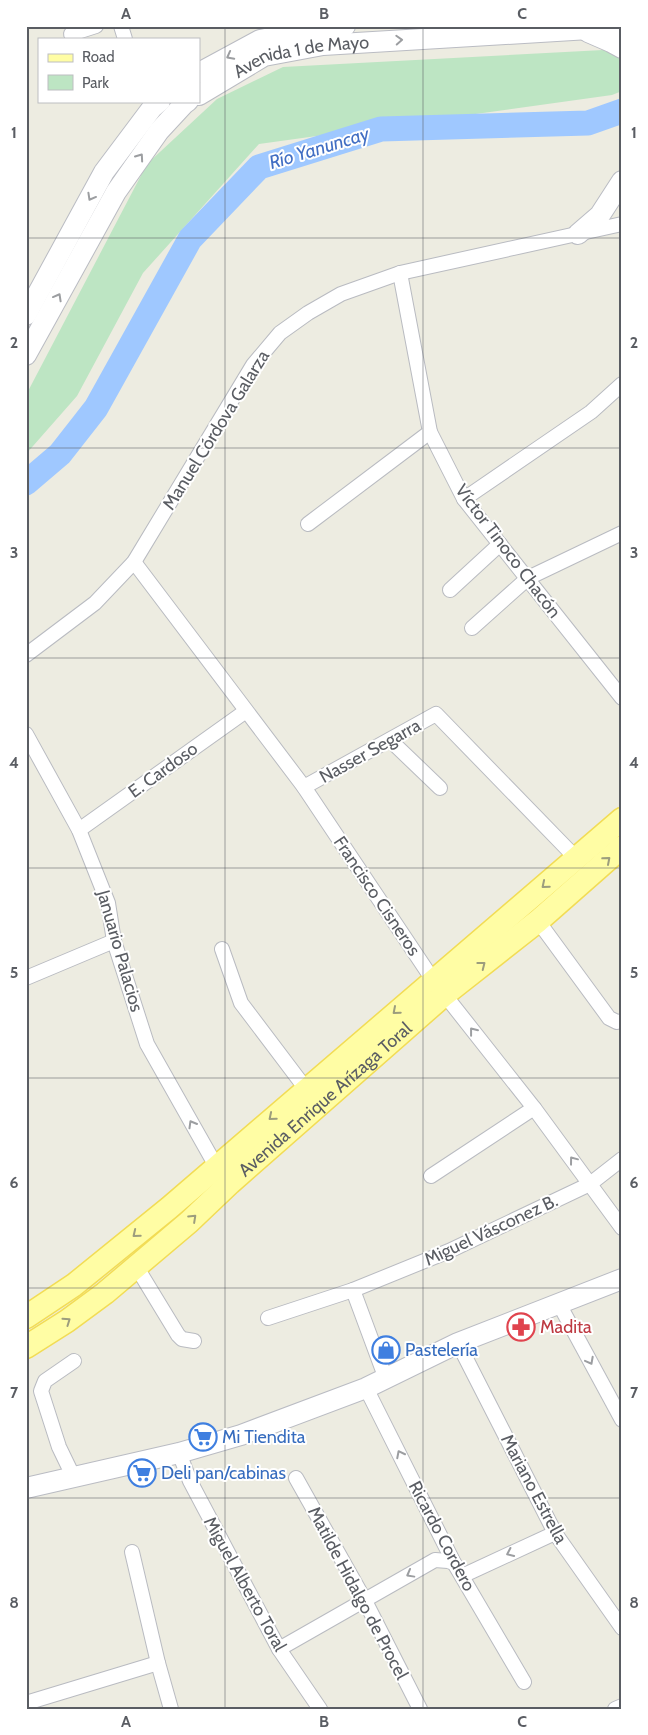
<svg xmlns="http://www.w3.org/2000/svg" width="648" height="1735" font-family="Cabin,sans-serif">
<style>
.green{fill:#bde5c3}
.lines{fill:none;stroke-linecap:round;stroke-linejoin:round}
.river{stroke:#9fc8ff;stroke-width:25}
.street-casing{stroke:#b9bbc1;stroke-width:16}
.secondary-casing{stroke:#babcc3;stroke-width:22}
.primary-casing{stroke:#f2dc55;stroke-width:25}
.street{stroke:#fff;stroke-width:14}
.secondary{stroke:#fff;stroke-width:20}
.primary{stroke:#fffda4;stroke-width:22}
.oneway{stroke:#9c9ea1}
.oneway2{stroke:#9c9d7d}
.grid{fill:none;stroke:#5a5d63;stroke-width:1;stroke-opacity:0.55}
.labels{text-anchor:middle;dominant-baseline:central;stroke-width:4;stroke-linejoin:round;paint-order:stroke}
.street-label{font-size:18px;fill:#5a5d63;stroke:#fff}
.health-label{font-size:18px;fill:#be3a42;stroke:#fff;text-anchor:start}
.shop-label{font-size:18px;fill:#366cbe;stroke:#fff;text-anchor:start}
.water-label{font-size:19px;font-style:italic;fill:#416ec3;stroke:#fff}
.neatline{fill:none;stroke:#5a5d63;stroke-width:2}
.grid-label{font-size:16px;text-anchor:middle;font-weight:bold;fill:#5a5d63}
</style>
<rect width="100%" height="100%" fill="#edece1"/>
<path class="green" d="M622,49v42l-10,4 -353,49 -116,129 -66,123 -51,58v-59l121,-231 70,-65 66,-32z"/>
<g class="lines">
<path class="river" d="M26,483l34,-29 36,-46 94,-169 69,-72 122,-38 207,-6 34,-12"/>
<g class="street-casing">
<g id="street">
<path d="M121,26l4,13"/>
<path d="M71,34l25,-8"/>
<path d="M400,273l30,159 34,67 158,199"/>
<path d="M464,499l127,-87 31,-28"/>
<path d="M308,524l122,-92"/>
<path d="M134,562l170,225 129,193 101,128 88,120"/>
<path d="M450,590l50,-46"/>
<path d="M472,628l56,-50 94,-45"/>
<path d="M26,655l69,-52 39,-41 119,-197 27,-32 28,-20 33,-19 59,-21 222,-49"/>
<path d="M26,734l53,96 29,73 6,38 33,103 69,122"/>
<path d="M390,740l50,48"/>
<path d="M304,787l132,-73 140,144"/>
<path d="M79,830l167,-119"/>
<path d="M538,921l71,97 8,4 5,-1"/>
<path d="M222,949l19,54 65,86"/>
<path d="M26,978l88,-37"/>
<path d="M431,1176l103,-68"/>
<path d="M136,1266l42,69 4,4 12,2"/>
<path d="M353,1290l33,89"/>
<path d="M558,1302l64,118"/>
<path d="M268,1318l85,-28 96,-39 141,-67 32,-25"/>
<path d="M458,1343l97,190 67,95"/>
<path d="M366,1388l88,175 70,119"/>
<path d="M179,1453l11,28 89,168 41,60"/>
<path d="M74,1478l-15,-31 -18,-56 4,-10 29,-20"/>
<path d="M296,1478l68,121 56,110"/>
<path d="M132,1552l26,111 13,46"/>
<path d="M462,1576l93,-43"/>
<path d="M279,1649l156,-89 13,1 6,2"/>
<path d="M26,1703l132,-40"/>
<path d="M615,1709l7,-3"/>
</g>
</g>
<g class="secondary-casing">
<g id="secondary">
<path d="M588,32l23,10 11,6"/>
<path d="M199,73l61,-33 66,-13 19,-1"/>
<path id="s1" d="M199,95l65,-39 59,-11 299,-18"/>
<path d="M578,234l22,-19 22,-34"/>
<path d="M26,315l78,-143 48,-64 8,-7"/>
<path d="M26,355l90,-163 43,-61 25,-27 4,-3"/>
<path d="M26,1488l153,-35 62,-18 125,-47 92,-45 164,-64"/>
</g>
</g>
<g class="primary-casing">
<g id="primary">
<path d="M26,1317l48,-32 95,-77 453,-389"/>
<path id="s2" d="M26,1347l41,-26 38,-28 84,-71 41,-39 214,-188 94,-74 84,-74"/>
</g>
</g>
<use href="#street" class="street"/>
<use href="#secondary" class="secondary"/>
<use href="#primary" class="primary"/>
</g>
<defs><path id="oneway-chevron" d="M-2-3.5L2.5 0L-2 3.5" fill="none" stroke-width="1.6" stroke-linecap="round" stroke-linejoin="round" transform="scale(1.25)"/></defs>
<g class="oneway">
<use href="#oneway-chevron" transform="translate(399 40) rotate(-3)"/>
<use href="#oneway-chevron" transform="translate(230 56) rotate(152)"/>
<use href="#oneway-chevron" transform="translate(140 157) rotate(-55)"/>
<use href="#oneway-chevron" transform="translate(91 197) rotate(119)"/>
<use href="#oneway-chevron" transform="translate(58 297) rotate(-61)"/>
<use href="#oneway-chevron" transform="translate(473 1031) rotate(-128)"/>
<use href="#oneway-chevron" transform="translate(192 1124) rotate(-120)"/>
<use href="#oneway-chevron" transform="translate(573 1160) rotate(-127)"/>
<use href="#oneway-chevron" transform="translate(590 1361) rotate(62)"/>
<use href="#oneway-chevron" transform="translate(400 1454) rotate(-117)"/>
<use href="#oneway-chevron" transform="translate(510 1553) rotate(155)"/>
<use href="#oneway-chevron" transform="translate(410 1574) rotate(151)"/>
</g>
<g class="oneway2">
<use href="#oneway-chevron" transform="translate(607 860) rotate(-41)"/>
<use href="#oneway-chevron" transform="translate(545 885) rotate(140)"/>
<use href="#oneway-chevron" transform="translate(482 965) rotate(-38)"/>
<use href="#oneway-chevron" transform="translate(396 1011) rotate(139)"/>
<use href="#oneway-chevron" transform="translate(272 1117) rotate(140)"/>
<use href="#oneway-chevron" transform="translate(193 1218) rotate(-43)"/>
<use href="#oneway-chevron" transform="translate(136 1234) rotate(141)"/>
<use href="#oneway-chevron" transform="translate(67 1321) rotate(-35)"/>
</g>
<path class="grid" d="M225,26v1683M423,26v1683M26,238h596M26,448h596M26,658h596M26,868h596M26,1078h596M26,1288h596M26,1498h596"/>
<defs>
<g id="pharmacy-ring" transform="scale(1.4375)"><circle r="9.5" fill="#fff" stroke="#e0444e" stroke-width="1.5"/><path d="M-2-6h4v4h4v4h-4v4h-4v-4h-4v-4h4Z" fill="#e0444e"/></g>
<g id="shop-ring" transform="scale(1.4375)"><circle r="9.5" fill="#fff" stroke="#3f7fe0" stroke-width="1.5"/><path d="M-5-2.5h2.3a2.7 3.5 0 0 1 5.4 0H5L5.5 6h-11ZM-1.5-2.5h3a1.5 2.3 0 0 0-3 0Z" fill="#3f7fe0"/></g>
<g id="supermarket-ring" transform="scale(1.4375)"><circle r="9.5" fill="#fff" stroke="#3f7fe0" stroke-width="1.5"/><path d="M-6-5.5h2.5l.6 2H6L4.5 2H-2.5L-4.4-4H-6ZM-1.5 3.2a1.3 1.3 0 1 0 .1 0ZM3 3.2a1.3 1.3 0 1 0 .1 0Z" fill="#3f7fe0"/></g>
</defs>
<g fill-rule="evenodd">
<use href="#pharmacy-ring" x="521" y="1327"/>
<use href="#shop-ring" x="386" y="1350"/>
<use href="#supermarket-ring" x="203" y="1437"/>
<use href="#supermarket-ring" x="142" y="1473"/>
</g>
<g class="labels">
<g class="street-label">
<text stroke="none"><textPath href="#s1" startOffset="112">Avenida 1 de Mayo</textPath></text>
<text transform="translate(216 430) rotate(-58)">Manuel Córdova Galarza</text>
<text transform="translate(508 551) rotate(53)">Víctor Tinoco Chacón</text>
<text transform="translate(370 751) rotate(-29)">Nasser Segarra</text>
<text transform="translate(163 770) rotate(-36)">E. Cardoso</text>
<text transform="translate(377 896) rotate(56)">Francisco Cisneros</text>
<text transform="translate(120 951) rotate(74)">Januario Palacios</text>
<text stroke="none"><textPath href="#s2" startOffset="389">Avenida Enrique Arízaga Toral</textPath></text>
<text transform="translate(491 1230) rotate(-25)">Miguel Vásconez B.</text>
<text transform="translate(534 1489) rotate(62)">Mariano Estrella</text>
<text transform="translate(442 1536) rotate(62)">Ricardo Cordero</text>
<text transform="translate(245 1584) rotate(61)">Miguel Alberto Toral</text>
<text transform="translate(358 1593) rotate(62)">Matilde Hidalgo de Procel</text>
</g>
<g class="health-label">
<text x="540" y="1327">Madita</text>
</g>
<g class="shop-label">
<text x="405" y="1350">Pastelería</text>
<text x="222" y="1437">Mi Tiendita</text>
<text x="161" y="1473">Deli pan/cabinas</text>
</g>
<g class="water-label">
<text transform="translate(319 148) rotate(-17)">Río Yanuncay</text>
</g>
</g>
<rect width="648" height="1735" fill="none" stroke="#ffffff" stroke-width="55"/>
<rect x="38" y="38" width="162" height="65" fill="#ffffff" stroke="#bdbec1"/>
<rect x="48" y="54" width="25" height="8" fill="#fffda4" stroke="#bdbec1"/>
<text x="82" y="62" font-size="15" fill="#5a5d63">Road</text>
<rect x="48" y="75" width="25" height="15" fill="#bde5c3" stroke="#bdbec1"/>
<text x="82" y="88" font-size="15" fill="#5a5d63">Park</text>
<rect x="28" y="28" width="592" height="1680" class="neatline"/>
<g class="grid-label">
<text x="126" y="19">A</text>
<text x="324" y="19">B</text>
<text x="522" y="19">C</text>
<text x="14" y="138">1</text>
<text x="634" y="138">1</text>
<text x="14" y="348">2</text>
<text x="634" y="348">2</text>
<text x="14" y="558">3</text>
<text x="634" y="558">3</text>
<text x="14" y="768">4</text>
<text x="634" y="768">4</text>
<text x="14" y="978">5</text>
<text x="634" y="978">5</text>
<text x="14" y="1188">6</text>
<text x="634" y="1188">6</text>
<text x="14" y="1398">7</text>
<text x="634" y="1398">7</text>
<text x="14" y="1608">8</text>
<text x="634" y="1608">8</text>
<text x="126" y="1727">A</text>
<text x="324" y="1727">B</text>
<text x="522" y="1727">C</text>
</g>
</svg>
